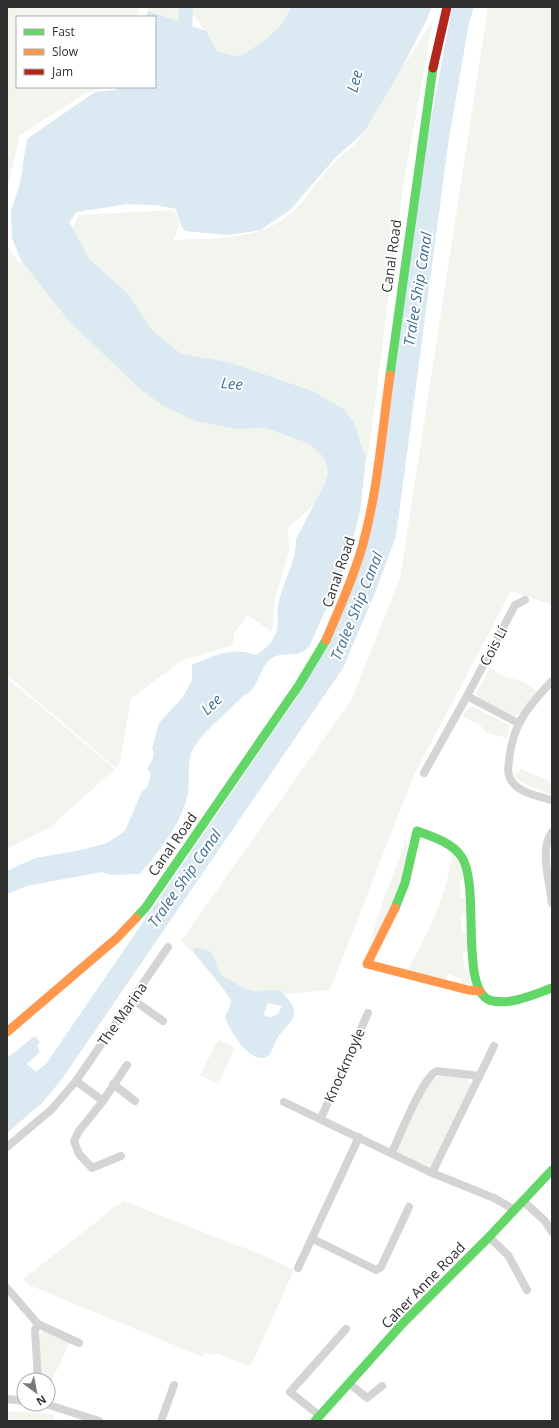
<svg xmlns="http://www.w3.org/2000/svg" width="559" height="1428" font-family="'Open Sans',sans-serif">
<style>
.green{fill:#f1f5ed;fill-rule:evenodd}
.water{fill:#dbe9f2;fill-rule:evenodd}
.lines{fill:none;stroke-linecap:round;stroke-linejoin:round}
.river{stroke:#dbe9f2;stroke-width:14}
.street{stroke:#d4d4d4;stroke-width:8}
.fast{stroke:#63d668;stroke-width:9}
.slow{stroke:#ff974d;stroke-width:9}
.jam{stroke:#b3261e;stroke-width:9}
.labels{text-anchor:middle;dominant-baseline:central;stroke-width:4;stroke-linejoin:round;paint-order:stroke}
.street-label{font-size:14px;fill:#303030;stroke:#fff}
.water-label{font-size:15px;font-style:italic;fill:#3f7092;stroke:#fff}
</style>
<rect width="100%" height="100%" fill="#fff"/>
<g class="green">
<path d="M7,7h132l-3,10h-119v70h87l-18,6 -66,42 -13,55z"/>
<path d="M148,7h35v25l-6,62 -134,116 389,-203 -6,14 -25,49 32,-50 -30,166 -35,271 -80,71 1,23 -14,48 -3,33 -25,-17 -13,18 -1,12 -50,15 -52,38 -11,65 -4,5 -109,-93v-429l12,17 3,-2 -10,-23 -1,-27 9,-27 7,-45 68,-47 21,-2 2,-3h37v-70h-9zM367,128c-7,15 -24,25 -35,37 -15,15 -26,36 -42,49 -31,27 -77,24 -116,26l5,-15 -4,-15 -96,5 -6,12 -4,-5 8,-10 49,-8 31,1 19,4 5,16 4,6 44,4 31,-5 30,-20 45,-52z"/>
<path d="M188,7h165l-168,125 20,-101z"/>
<path d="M488,7h64v598l-41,-14 -97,184 -84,215 -89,8 -60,-57 171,-242 48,-120z"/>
<path d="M490,668l15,9 17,4 15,11 -18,22 -5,2 -36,-19 -2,-3z"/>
<path d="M7,678l108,91 -66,59 -42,21z"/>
<path d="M471,706l39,19 -3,13 -20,-5 -7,-8 -18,-9z"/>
<path d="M520,769l27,11 5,4v11l-34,-14 -4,-9 5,1z"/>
<path d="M406,840c10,24 -25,86 -38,108l15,-47z"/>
<path d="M452,854l7,9 5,17 -4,1 1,17h6v17h-6l1,18 6,1 1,18h-6l1,17 5,1 1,14 -10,1 2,-6 -14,-5 -2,7 -39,-10c20,-37 40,-74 45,-117z"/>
<path d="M218,1040l17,8 -17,36 -18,-9z"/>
<path d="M442,1075l25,4 3,6 -38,79 -4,2 -32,-15 31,-64 5,-7z"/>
<path d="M123,1201l142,55 29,14 -43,96 -36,-13 -1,2 -9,-2 -2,4 -174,-72 -6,-6z"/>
<path d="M42,1331l28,11 -20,42 -2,-4h-7l-1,-46z"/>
<path d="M7,1411l47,3 -1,7h-46z"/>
</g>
<g class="water">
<path d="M291,7h141l-6,14 -27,52 -35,59 -29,26 -45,52 -30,20 -31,5 -44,-4 -4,-6 -5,-16 -19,-4 -31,-1 -49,8 -8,10 21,38 36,32 27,39 28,23 47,8 87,30 28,17 11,14 12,36 -6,52 -13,51 -38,85c-12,12 -22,4 -35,10 -15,7 -14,32 -30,38 -14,16 -43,37 -52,56 -5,9 -2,31 -4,42 -6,31 -29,58 -48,81l-30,1 -8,-3 -75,14 -20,8v-23l28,-13 46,-8 26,-7 18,-12 17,-40 6,-5 3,-13 -4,-4c4,-8 9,-12 5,-20l7,-26 24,-26 9,-17v-15c22,-9 39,-19 64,-10 8,-5 15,-11 19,-20 5,-9 1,-20 3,-30 4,-22 19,-44 18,-66l29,-55 3,-11 -3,-14 -7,-8 -10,-8 -42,-15 -29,1 -42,-8 -33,-16 -22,-16 -72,-69 -47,-60 -9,-22 -1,-27 9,-27 7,-45 68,-47 21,-2 2,-3h37v-70h-9l2,-6 58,20 11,20 21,6c21,-12 45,-26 53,-50z"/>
<path d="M452,7h22l-5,16 -20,115 -53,398 -21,57 -32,75 -281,411 -20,24 -35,30v-75l28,-22 5,6 -3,4 3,6 -13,12 9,8 10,-8 251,-367 65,-134 64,-416z"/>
<path d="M194,948c28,0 17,18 29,28 9,5 20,13 30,15 9,2 20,-4 28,1 4,2 7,8 10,11 10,15 -6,23 -13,34 -5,6 -4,16 -12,20 -17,7 -37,-28 -41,-40l5,-11 1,-6c-11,-18 -26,-32 -38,-49zM268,1003l14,3 -4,8 -6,3 -7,-1 -1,-3z"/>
</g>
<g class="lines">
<path class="river" d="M185,42l1,-35"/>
<g class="street">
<path d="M552,681c-24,26 -39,42 -43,79 -1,9 -2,16 4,23 8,10 27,14 39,17"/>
<path d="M518,723l-51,-27 48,-91 10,-5"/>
<path d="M424,773l43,-77"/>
<path d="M552,832c-13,16 -2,52 0,71"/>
<path d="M132,999l31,22"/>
<path d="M76,1081l27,20 -24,30 -5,10 5,13 13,14 29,-12"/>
<path d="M113,1084l22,17"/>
<path d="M103,1101l24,-36"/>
<path d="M284,1102l148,71 62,25 21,12"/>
<path d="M321,1118l47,-105"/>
<path d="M7,1147l45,-38 24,-28 92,-134"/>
<path d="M392,1152c8,-16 31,-76 45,-81l42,5"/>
<path d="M432,1173l62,-127"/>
<path d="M523,1201l22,20 7,11"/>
<path d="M489,1237l19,18 19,35"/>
<path d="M313,1239l63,31 5,-3 28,-60"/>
<path d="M298,1268l61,-131"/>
<path d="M7,1288l31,36 41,19"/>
<path d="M38,1380l-3,-50 3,-6"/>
<path d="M349,1383l18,15 15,-12"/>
<path d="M7,1399l17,2"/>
<path d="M46,1404l53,17"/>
<path d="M320,1416l-30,-24 56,-63"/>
<path d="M161,1421l13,-36"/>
</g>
<g class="fast">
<path d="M390,375l43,-307"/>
<path d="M395,908l10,-25 12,-52c16,6 34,11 44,25 21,29 -4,139 32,145 19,4 42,-7 59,-13"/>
<path d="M136,918l10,-11 153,-222 27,-45"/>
<path d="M315,1421l88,-98 86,-86 63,-67"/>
</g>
<g class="slow">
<path d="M326,640c13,-31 28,-63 37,-96 15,-55 19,-113 27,-169"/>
<path d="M395,908l-28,56 101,26 12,1"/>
<path d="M7,1032l110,-94 19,-20"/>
</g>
<path class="jam" d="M433,68l14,-61"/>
</g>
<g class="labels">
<g class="street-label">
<text transform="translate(391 256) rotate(-82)">Canal Road</text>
<text transform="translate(338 572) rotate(-71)">Canal Road</text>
<text transform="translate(493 646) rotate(-62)">Cois Lí</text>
<text transform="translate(172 844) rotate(-55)">Canal Road</text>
<text transform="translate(122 1014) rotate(-55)">The Marina</text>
<text transform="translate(344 1065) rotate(-66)">Knockmoyle</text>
<text transform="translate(423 1285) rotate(-46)">Caher Anne Road</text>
</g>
<g class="water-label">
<text transform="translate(354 81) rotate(-75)">Lee</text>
<text transform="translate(417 289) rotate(-81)">Tralee Ship Canal</text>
<text transform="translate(232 383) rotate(5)">Lee</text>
<text transform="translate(356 606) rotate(-68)">Tralee Ship Canal</text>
<text transform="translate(211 704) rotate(-44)">Lee</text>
<text transform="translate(184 878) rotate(-55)">Tralee Ship Canal</text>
</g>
</g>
<rect width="559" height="1428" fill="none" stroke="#303030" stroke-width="16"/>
<rect x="16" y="16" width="140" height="72" fill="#ffffff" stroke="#acacac"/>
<rect x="24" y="29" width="20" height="6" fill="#63d668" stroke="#acacac"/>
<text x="52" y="36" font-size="12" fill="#303030">Fast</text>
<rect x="24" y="49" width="20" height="6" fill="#ff974d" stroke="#acacac"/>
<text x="52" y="56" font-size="12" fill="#303030">Slow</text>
<rect x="24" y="69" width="20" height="6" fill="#b3261e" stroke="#acacac"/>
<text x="52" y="76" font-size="12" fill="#303030">Jam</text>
<g transform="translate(36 1392) rotate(148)"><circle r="19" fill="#ffffff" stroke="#acacac"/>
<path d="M0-3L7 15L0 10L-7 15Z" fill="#787878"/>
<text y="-6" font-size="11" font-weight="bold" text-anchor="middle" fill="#303030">N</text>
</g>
</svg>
